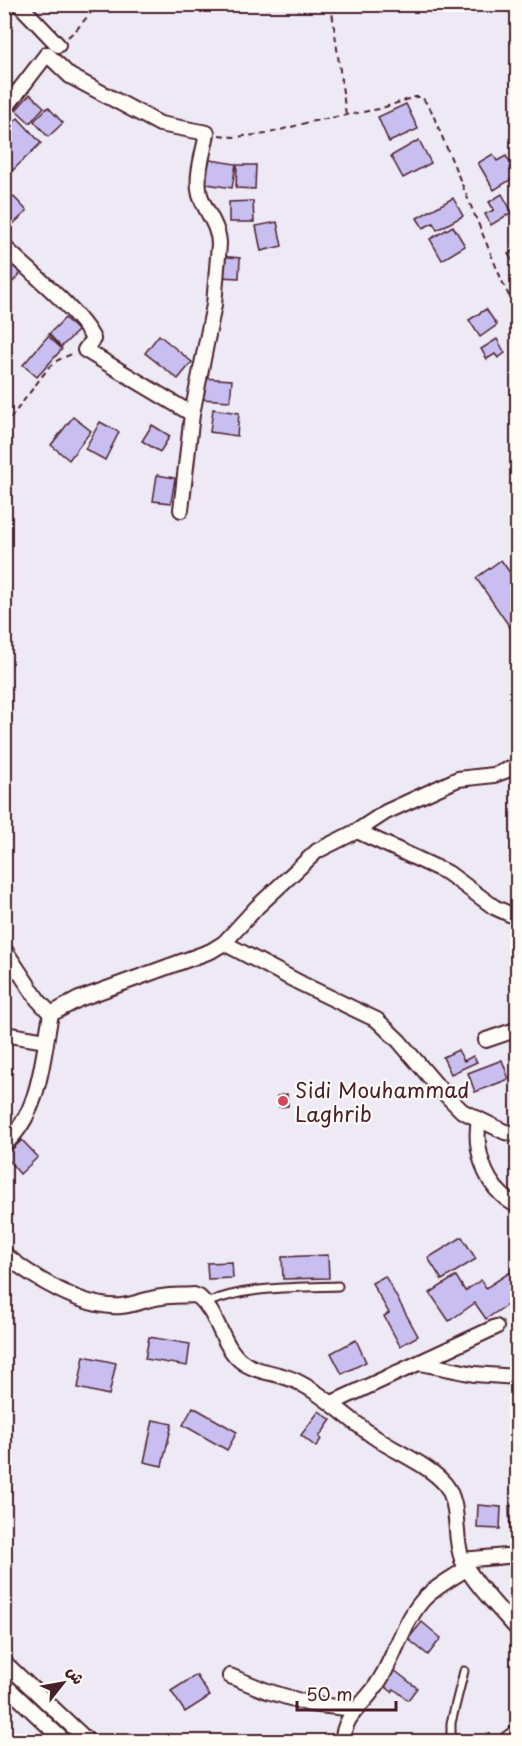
<svg xmlns="http://www.w3.org/2000/svg" width="522" height="1746" font-family="'Playpen Sans','Playpen Sans Arabic',sans-serif">
<style>
.building{fill:#c8bef0;stroke:#4a1f2b;stroke-width:1.5}
.lines{fill:none;stroke-linecap:round;stroke-linejoin:round}
.lane-casing{stroke:#4a1f2b;stroke-width:11}
.street-casing{stroke:#4a1f2b;stroke-width:18}
.path{stroke:#4a1f2b;stroke-width:2;stroke-dasharray:6 4.5;stroke-linecap:butt}
.lane{stroke:#fdfcf7;stroke-width:7}
.street{stroke:#fdfcf7;stroke-width:14}
.poi-dot{fill:#d1495b;stroke:#fdfcf7;stroke-width:2}
.labels{text-anchor:middle;dominant-baseline:central;stroke-width:4.5;stroke-linejoin:round;paint-order:stroke}
.poi-label{font-size:21px;fill:#4a1f2b;stroke:#fdfcf7;text-anchor:start}
</style>
<rect width="100%" height="100%" fill="#ede9f5"/>
<filter id="ink" filterUnits="userSpaceOnUse"><feTurbulence type="fractalNoise" baseFrequency=".0167" numOctaves="2"/><feDisplacementMap in="SourceGraphic" scale="12" xChannelSelector="R" yChannelSelector="G"/><feConvolveMatrix kernelMatrix="1 2 1 2 8 2 1 2 1" color-interpolation-filters="sRGB"/></filter>
<g filter="url(#ink)">
<g class="building">
<path d="M30,94l14,13 -14,16 -14,-13z"/>
<path d="M406,104l12,25 -29,13 -11,-25z"/>
<path d="M48,107l15,16 -15,14 -14,-16z"/>
<path d="M18,118l23,25 -29,28 -8,-8v-14l3,-3 -3,-3v-12z"/>
<path d="M419,140l12,23 -28,15 -12,-22z"/>
<path d="M493,154l4,7 9,-5 12,19 -24,15 -16,-27z"/>
<path d="M204,159l32,5 -4,24 -31,-5z"/>
<path d="M237,165h19l-1,24 -19,-1z"/>
<path d="M502,194l10,18 -21,13 -6,-11 9,-4 -5,-8z"/>
<path d="M13,196l14,15 -18,17 -5,-5v-19z"/>
<path d="M453,198l10,18 -26,14 -4,-7 -10,5 -6,-10z"/>
<path d="M253,201l1,21h-25v-20z"/>
<path d="M277,222l5,24 -21,5 -5,-25z"/>
<path d="M453,226l12,20 -23,14 -12,-21z"/>
<path d="M518,248v22l-10,-16z"/>
<path d="M4,254l19,17 -17,18 -2,-1z"/>
<path d="M219,256l21,2 -1,20 -21,-1z"/>
<path d="M486,309l11,16 -17,12 -11,-17z"/>
<path d="M65,318l13,13 -17,16 -12,-13z"/>
<path d="M159,335l33,27 -14,17 -33,-26z"/>
<path d="M48,336l14,13 -25,28 -14,-12z"/>
<path d="M497,339l8,14 -7,5 -3,-4 -8,5 -6,-10z"/>
<path d="M202,378l30,2 -2,21 -29,-2z"/>
<path d="M213,409l26,4 -2,23 -27,-4z"/>
<path d="M73,417l18,14 -22,29 -18,-15z"/>
<path d="M100,422l19,10 -14,28 -20,-11z"/>
<path d="M152,425l18,11 -10,16 -18,-11z"/>
<path d="M157,475l18,3 -4,25 -18,-2z"/>
<path d="M501,560l17,24 -2,52 -40,-58z"/>
<path d="M458,1050l6,11 9,-5 4,6 -26,12 -8,-17z"/>
<path d="M502,1060l7,19 -34,13 -7,-19z"/>
<path d="M287,1094l1,12 -9,1 -2,-11z"/>
<path d="M22,1140l16,17 -18,17 -15,-18z"/>
<path d="M462,1237l14,22 -34,21 -14,-22z"/>
<path d="M328,1255l1,23 -46,1 -1,-22z"/>
<path d="M232,1262l1,16 -25,1 -1,-16z"/>
<path d="M512,1271l6,8v36l-8,-12 -24,16 -11,-16 -26,18 -19,-28 26,-17 9,15 16,-11 5,8z"/>
<path d="M385,1276l33,60 -18,10 -16,-30 5,-3 -17,-30z"/>
<path d="M149,1337l41,7 -3,22 -42,-7z"/>
<path d="M356,1340l10,22 -24,12 -11,-21z"/>
<path d="M84,1356l32,7 -7,32 -31,-7z"/>
<path d="M193,1407l44,25 -10,18 -44,-25z"/>
<path d="M319,1411l12,9 -12,17 2,2 -5,8 -15,-12z"/>
<path d="M153,1420l19,4 -10,42 -18,-4z"/>
<path d="M478,1505l23,2 -1,22 -23,-1z"/>
<path d="M509,1506h9v24h-8z"/>
<path d="M422,1622l19,16 -13,17 -20,-16z"/>
<path d="M394,1670l23,18 -9,12 -14,-11 -2,3 -10,-8z"/>
<path d="M196,1675l14,21 -25,16 -14,-21z"/>
</g>
<g class="lines">
<g class="lane-casing">
<g id="lane">
<path d="M206,1303c42,-17 87,-15 132,-17"/>
<path d="M451,1742v-19l13,-52"/>
</g>
</g>
<g class="street-casing">
<g id="street">
<path d="M19,4l39,41"/>
<path d="M4,9l4,-5"/>
<path d="M4,110l43,-56 23,22 90,48 47,9c-3,19 -12,43 -7,62 5,16 19,31 19,49l-5,61 -22,109 -11,96"/>
<path d="M4,247c23,21 77,66 89,92l-8,11 107,64"/>
<path d="M357,831l91,42 46,34 24,11"/>
<path d="M224,943l78,41 75,36 22,21 40,47 23,23 43,21 13,2"/>
<path d="M4,949l34,51 13,14 28,-15 132,-48 13,-8 33,-36 60,-56 40,-20 29,-19 72,-33 36,-4 24,-9"/>
<path d="M4,1034l42,7"/>
<path d="M486,1040l32,-11"/>
<path d="M479,1120c-5,25 4,58 23,75 4,4 10,8 16,11"/>
<path d="M4,1145c37,-33 38,-86 47,-131"/>
<path d="M4,1254c28,23 79,55 117,52 14,-1 27,-8 41,-9 10,-2 21,-1 32,-2l5,2c19,17 23,49 42,64 15,12 37,11 55,20 29,14 51,37 77,55 22,16 55,28 72,48 16,20 8,52 17,75 7,19 41,54 56,71"/>
<path d="M420,1363l54,11 44,3"/>
<path d="M332,1403l164,-76"/>
<path d="M462,1560l56,-5"/>
<path d="M4,1662l85,80"/>
<path d="M230,1676l37,15 43,13 45,5"/>
<path d="M4,1684l61,58"/>
<path d="M342,1742c3,-25 13,-30 27,-47 24,-28 30,-67 53,-94 11,-13 31,-23 45,-33"/>
<path d="M504,1742l14,-11"/>
</g>
</g>
<g class="path">
<path d="M331,4l15,111"/>
<path d="M68,37l9,-8 21,-25"/>
<path d="M219,135l14,2 33,-3 43,-12 70,-13 36,-12h7l9,13 74,178 13,25"/>
<path d="M4,427l45,-60 9,-7 16,-7"/>
</g>
<use href="#lane" class="lane"/>
<use href="#street" class="street"/>
</g>
</g>
<circle class="poi-dot" cx="283" cy="1101" r="6"/>
<g class="labels">
<g class="poi-label">
<text x="295" y="1089">Sidi Mouhammad<tspan x="295" dy="24">Laghrib</tspan></text>
</g>
</g>
<rect width="522" height="1746" fill="none" stroke="#fdfcf7" stroke-width="24"/>
<rect x="12" y="12" width="498" height="1722" fill="none" stroke="#4a1f2b" stroke-width="2" filter="url(#ink)"/>
<g transform="translate(63 1683) rotate(59)" stroke="#fdfcf7" stroke-width="4.5" paint-order="stroke">
<path d="M0-4.5L10 22L0 15L-10 22Z" fill="#4a1f2b"/>
<text y="-9" font-size="16" font-weight="bold" text-anchor="middle" fill="#4a1f2b">ش</text>
</g>
<path d="M297 1701v9h99v-9" fill="none" stroke="#4a1f2b" stroke-width="3"/>
<text x="306" y="1701" font-size="18" fill="#4a1f2b" stroke="#fdfcf7" stroke-width="4.5" paint-order="stroke">50 m</text>
</svg>
